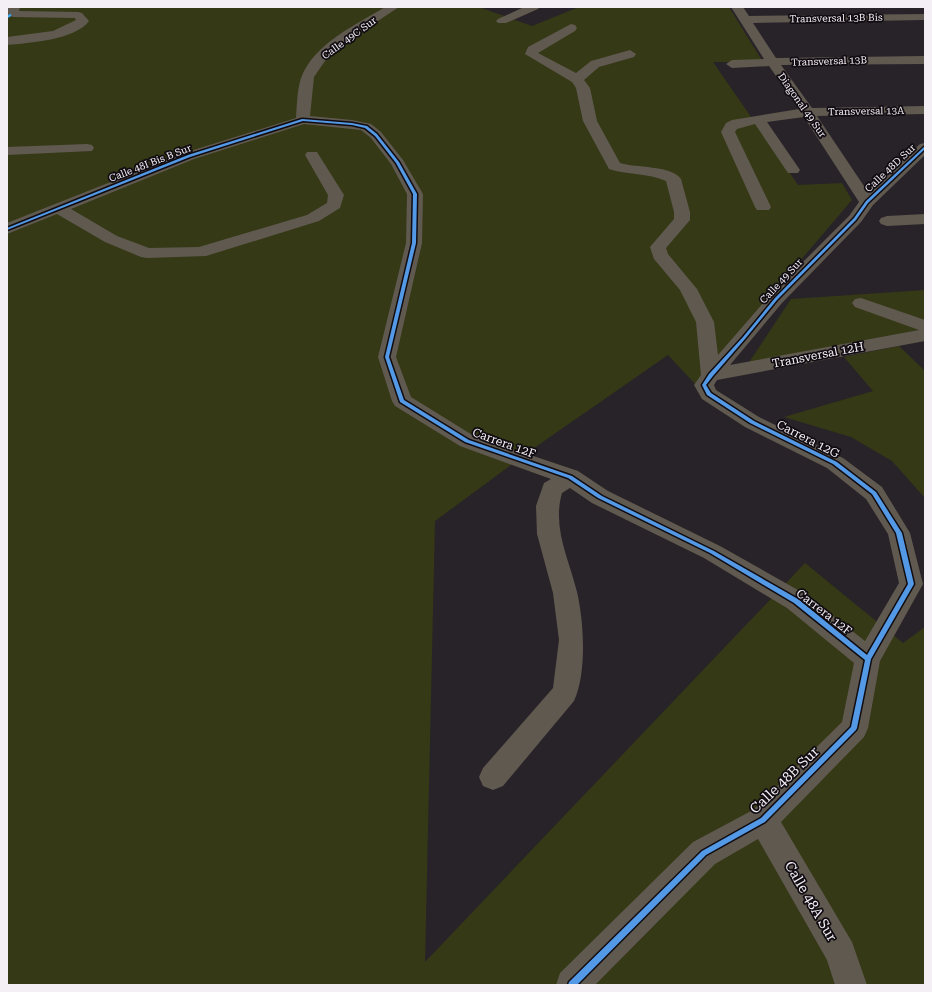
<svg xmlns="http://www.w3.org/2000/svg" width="932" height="992" font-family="'Roboto Serif',serif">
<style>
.green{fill:#353916}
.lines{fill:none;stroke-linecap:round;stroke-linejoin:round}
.minor{fill:#605950;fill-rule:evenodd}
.quiet{stroke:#3fa9f5;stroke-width:2.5;stroke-dasharray:4.5 2.5;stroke-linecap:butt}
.cycleway-casing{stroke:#100c11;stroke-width:3}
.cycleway{fill:#5399e6;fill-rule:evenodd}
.labels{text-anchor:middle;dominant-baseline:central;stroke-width:3.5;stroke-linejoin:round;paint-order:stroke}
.far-street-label{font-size:10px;fill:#f4eef5;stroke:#100c11}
.street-label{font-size:12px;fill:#f4eef5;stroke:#100c11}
.near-street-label{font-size:14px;fill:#f4eef5;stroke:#100c11}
</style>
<rect width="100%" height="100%" fill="#282328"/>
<g class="green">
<path d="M7,7h472l53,19 47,-19h150l34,55h-50l85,123 44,-2 10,17 -157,184 -27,-29 -131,91 -102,75 -10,441 380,-399 98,80 22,-16v358h-918z"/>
<path d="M925,290v39l-177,35 43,-65z"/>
<path d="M899,346l26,25v127l-33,-37 -41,-24 -67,-20 89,-26 -29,-34z"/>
</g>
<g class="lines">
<g class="minor">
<path d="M8,7h12l-1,4 59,1 4,1 7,8c-14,19 -60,22 -82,24v-8l46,-6 23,-11 -1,-2 -62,-1 -6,-3z"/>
<path d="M385,7h14l-50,33 -22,18 -13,19 -4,39 42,4 19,4 10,8 22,28 20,34 -1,49 -26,114 15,40 63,39 104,35 30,20 112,55 85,48 60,47 34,-58 -11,-49 -22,-35 -39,-31 -82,-41 -43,-28 -8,-14 7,-10 -5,-53 -16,-32 -26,-31 -4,-12 24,-28v-7l-8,-31c-18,-8 -39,-6 -57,-12l-26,-48 -7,-33 -4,-6 -47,-28 3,-7 43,-23 4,1 2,3 -2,3 -37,22 38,20 15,-12 39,-11 6,4 -2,3 -35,10 -15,13 6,8 7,33 23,42c15,5 51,2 61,16l9,33v8l-24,28 2,6 29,35 17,33 4,33 52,-60 79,-79 10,-14 -55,-85 -37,5 33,48 -2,3h-10l-33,-49 -18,5 -2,3 36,75 -2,3h-12l-2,-3 -34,-75 5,-9 6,-3 67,-11 -30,-43 -37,2 -6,-4 6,-4 32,-1 -33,-52h12l6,9 176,-2v6l-172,3 23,35 149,-2v8l-144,1 31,43 113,-2v8l-108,2 51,76 52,-48 5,-1v12l-52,50 -12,17 -79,81 -52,62 189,-35 -64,-23 -3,-4 3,-4 6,-1 64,22v21l-208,39 -3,5 2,5 43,27 84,41 39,29 28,46 13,51 -43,77 -12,67 -4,9 -83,85 71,120 15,43h-32l-8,-25 -69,-121 -43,25 -120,121h-39l4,-12 133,-131 60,-32 89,-88 12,-59 -67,-55 -83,-50 -112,-55 -22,-15 -8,5c-10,35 7,66 15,99 7,30 10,81 -3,109l-71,85 -10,4 -10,-4 -4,-9 4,-9 70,-80 6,-48 -6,-47 -16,-59 -1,-28 8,-23 7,-4 -91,-33 -65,-40 -3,-5 -14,-44 28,-114 1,-49 -16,-30 -20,-26 -10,-8 -57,-6 -110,35 -123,50 46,27 32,12 50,-1 108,-32 20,-12 1,-8 -23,-40 2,-3h10l27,43 -4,13 -21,13 -113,35 -59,2 -6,-1 -36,-15 -48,-28 -50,20v-11l177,-70 112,-35c1,-13 1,-28 5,-40 13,-35 55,-53 84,-71z"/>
<path d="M524,7h16l-2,2 -32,14h-8l-2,-2 2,-2z"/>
<path d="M87,144l5,1 2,3 -2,3 -85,4v-8z"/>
<path d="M925,214v10l-38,2 -6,-2 -2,-3 2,-3 6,-2z"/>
</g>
<path class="quiet" d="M7,17l6,-3"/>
<g class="cycleway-casing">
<path id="cycleway" d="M302,119l50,4 15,3 10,8 22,28 18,32 -1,49 -27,114 15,43 65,40 103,36 30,20 112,55 84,48 69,56 41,-71 -12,-51 -24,-39 -39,-30 -83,-41 -43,-28 -5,-10 7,-11 34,-37 32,-39 79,-80 12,-17 59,-55v3l-57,54 -12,17 -79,80 -32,39 -32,37 -7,9 5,8 43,28 83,41 39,30 26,41 12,51 -43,75 -14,69 -1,2 -91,92 -59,33 -129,130h-9l1,-3 133,-131 59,-33 90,-91 14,-67 -71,-57 -84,-50 -112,-55 -30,-20 -103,-36 -65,-40 -15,-45 27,-114 1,-49 -17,-31 -21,-27 -10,-8 -13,-3 -49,-4 -113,36 -183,73v-2l181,-73z"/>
</g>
<use href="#cycleway" class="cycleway"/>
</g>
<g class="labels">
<g class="far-street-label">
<text transform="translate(836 18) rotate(-1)">Transversal 13B Bis</text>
<text transform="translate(349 38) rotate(-36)">Calle 49C Sur</text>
<text transform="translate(829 61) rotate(-2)">Transversal 13B</text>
<text transform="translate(802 105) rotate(55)">Diagonal 49 Sur</text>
<text transform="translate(866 111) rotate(-1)">Transversal 13A</text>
<text transform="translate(150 163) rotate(-21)">Calle 48I Bis B Sur</text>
<text transform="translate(890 168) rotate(-43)">Calle 48D Sur</text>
<text transform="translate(781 281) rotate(-47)">Calle 49 Sur</text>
</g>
<g class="street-label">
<text transform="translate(818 355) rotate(-11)">Transversal 12H</text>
<text transform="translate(808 439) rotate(27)">Carrera 12G</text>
<text transform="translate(504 443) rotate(20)">Carrera 12F</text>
<text transform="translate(824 612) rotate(38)">Carrera 12F</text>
</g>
<g class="near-street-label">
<text transform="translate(784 780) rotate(-44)">Calle 48B Sur</text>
<text transform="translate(811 901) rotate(60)">Calle 48A Sur</text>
</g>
</g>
<rect width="932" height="992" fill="none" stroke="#f4eef5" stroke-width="16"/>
</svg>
